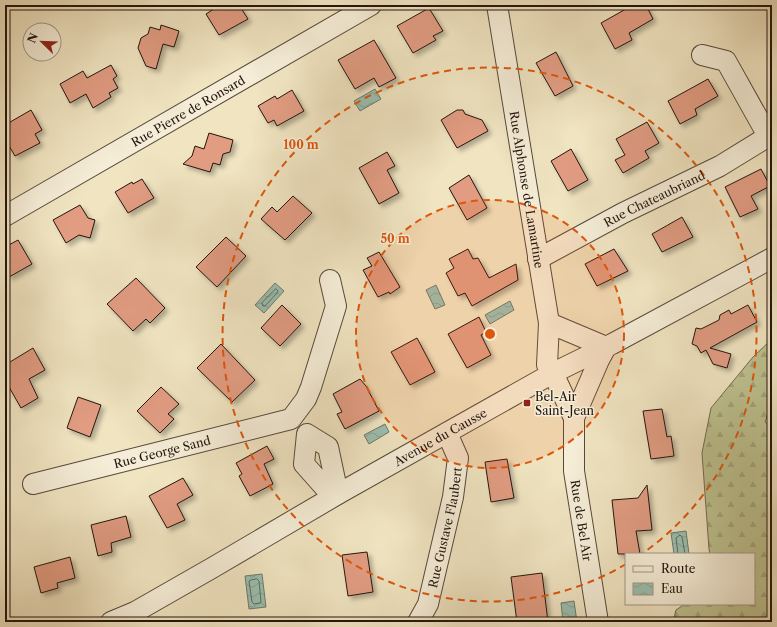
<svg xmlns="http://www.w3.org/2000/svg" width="777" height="627" font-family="'Libre Caslon Text',serif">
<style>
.forest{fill:url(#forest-firs);stroke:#706c4f}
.water{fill:url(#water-waves);stroke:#6b7b6f}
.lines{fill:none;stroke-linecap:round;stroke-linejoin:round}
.shore{stroke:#5f6a5e;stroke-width:1}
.building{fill:#e19c82;stroke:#23150e;filter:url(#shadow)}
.street-casing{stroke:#56493b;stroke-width:22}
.street{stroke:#f5edd7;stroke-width:20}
.ring{fill:none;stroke:#de560c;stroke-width:2;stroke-dasharray:7 5}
.poi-dot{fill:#8f2418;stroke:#f5edd7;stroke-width:1.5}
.labels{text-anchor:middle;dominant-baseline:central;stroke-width:3;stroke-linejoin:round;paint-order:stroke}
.street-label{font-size:12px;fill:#23150e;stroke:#f5edd7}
.poi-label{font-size:12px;fill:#23150e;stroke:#f5edd7;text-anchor:start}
.centre{fill:#de560c;stroke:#f5edd7;stroke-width:2}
.ring-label{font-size:12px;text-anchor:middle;font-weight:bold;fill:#de560c;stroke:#f5edd7;stroke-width:3;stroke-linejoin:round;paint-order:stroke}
</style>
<defs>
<pattern id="forest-firs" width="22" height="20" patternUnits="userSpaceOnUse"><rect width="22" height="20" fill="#bec290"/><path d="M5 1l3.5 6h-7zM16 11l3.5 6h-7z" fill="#a3a67b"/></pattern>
<pattern id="water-waves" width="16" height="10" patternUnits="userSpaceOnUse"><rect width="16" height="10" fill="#9bbfaf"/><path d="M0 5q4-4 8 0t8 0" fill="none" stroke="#85a395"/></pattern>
<filter id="shadow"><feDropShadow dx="3.5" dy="3.5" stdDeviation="2" flood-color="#0004"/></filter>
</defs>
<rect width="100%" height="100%" fill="#f0e4c1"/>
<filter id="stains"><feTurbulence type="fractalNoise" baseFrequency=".005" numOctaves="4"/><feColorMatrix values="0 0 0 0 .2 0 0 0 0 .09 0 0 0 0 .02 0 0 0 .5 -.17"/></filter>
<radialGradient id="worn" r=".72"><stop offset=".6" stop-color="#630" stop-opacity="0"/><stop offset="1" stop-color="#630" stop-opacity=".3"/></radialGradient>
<path class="forest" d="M772,339v63l-7,20 7,6v194h-99l3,-12 9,-6h69v-50h-44l-1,-5 -7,-96 9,-45 42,-51z"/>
<g class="water">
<path d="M375,89l6,10 -21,12 -6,-10z"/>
<path d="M275,283l9,8 -20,22 -9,-8z"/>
<path d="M436,285l9,20 -10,4 -9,-19z"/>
<path d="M510,301l4,9 -24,14 -5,-9z"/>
<path d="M385,424l4,8 -20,12 -5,-9z"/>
<path d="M686,531l3,23h-15l-3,-21z"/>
<path d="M262,574l4,33 -17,2 -4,-33z"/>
<path d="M574,601l3,21h-14l-2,-19z"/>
</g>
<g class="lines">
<g class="shore">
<path d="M276,289l2,2 -1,2 -12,13h-2l-1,-3z"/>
<path d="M678,554l-2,-16 4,-3 2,2 3,17"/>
<path d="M257,579l2,2 2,21 -1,1 -6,1 -2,-2 -3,-21 2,-1z"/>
</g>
</g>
<g class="building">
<path d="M220,5h19l9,14 -29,16 -13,-21z"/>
<path d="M633,5h13l7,14 -24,14 3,7 -17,9 -14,-26z"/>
<path d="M429,8l14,23 -10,5 3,4 -23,13 -16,-27z"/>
<path d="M161,25l18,6 -5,16 -11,-3 -7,25 -10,-3 -8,-18 3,-10 7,-4 2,-7 10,3z"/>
<path d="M374,40l22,38 -17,9 -5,-9 -19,11 -17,-29z"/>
<path d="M556,52l17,34 -18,10 -19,-33z"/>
<path d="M111,65l6,11 -4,3 5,9 -9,5 2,4 -18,11 -7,-14 -16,9 -10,-19 23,-13 4,7z"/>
<path d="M708,79l10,17 -23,13 2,6 -17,9 -12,-23z"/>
<path d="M292,90l12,21 -27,15 -3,-6 -6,3 -10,-17 17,-10 2,3z"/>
<path d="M31,110l11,20 -7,4 5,9 -25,13 -10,-17v-14z"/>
<path d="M457,110h6l2,4 17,6 6,11 -31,17 -16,-28z"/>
<path d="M647,122l12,21 -14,8 4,7 -26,15 -8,-13 10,-5 -9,-16z"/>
<path d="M209,133l24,7 -3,12 -7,2 -3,11 -7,-2 -3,9 -27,-8 9,-8 3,-10 9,3z"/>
<path d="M571,149l17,31 -20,11 -17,-30z"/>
<path d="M387,152l8,14 -8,4 12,23 -20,11 -20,-36z"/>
<path d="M761,169l9,17 -19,10 7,13 -18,8 -15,-30z"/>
<path d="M469,175l18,33 -20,12 -18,-32z"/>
<path d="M142,179l12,19 -26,15 -13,-21 17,-10 1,2z"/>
<path d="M293,196l19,17 -27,27 -24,-21 11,-12 5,5z"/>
<path d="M80,205l8,13 7,2 -5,18 -11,-3 -13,8 -13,-23z"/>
<path d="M682,217l11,20 -31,15 -10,-18z"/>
<path d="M226,237l20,19 -29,31 -21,-20z"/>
<path d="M18,240l14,24 -23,13 -4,-9v-21z"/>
<path d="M468,249l5,10 5,-1 11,20 27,-14 2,16 -46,26 -7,-13 -7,3 -12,-23 8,-5 -5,-9z"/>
<path d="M614,249l14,22 -31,15 -12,-22z"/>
<path d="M379,252l21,35 -10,7 -1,-2 -11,5 -15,-27 9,-4 -5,-8z"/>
<path d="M136,278l29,30 -15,15 -4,-4 -13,12 -26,-27z"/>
<path d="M282,305l19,19 -21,22 -19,-18z"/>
<path d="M748,305l9,17 -47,26 21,6 -4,14 -14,-4 -7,-14 -5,3 -4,-7 -5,-2 4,-16 5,1 18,-9 1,-5 9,-5 2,4z"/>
<path d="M479,317l7,15 -5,3 10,20 -24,13 -19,-34z"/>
<path d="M417,338l18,34 -25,13 -19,-33z"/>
<path d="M221,344l34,36 -23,22 -35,-34z"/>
<path d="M33,348l12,22 -16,9 9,19 -17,10 -16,-28v-15z"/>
<path d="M360,379l6,7 13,25 -34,18 -8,-15 5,-2 -9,-18z"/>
<path d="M161,387l18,17 -11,10 6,5 -14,14 -23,-22z"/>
<path d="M78,397l23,8 -11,32 -23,-9z"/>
<path d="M662,409l5,28 4,-1 3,20 -23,3 -8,-48z"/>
<path d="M267,446l7,13 -10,5 9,20 -23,12 -11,-20 3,-2 -6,-11z"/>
<path d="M507,459l7,39 -23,4 -6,-40z"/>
<path d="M183,478l10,17 -16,9 8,16 -18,8 -18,-32z"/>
<path d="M647,485l5,45 -16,1 4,23h-22l-6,-54 26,-2z"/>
<path d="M126,516l5,21 -20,6 1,9 -14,4 -7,-31z"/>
<path d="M367,552l6,40 -25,4 -6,-41z"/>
<path d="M70,557l5,21 -18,5 1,5 -17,5 -7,-26z"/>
<path d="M542,573l6,49h-31l-6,-45z"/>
</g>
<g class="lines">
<g class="street-casing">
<g id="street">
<path id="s1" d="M497,5l52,318 -2,42 6,8 21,45 25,-58 7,-13 -57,-24"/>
<path d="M702,55l24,6 42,75"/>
<path id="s2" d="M5,216l366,-211"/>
<path id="s3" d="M538,259l85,-46 97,-47 52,-32"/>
<path id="s4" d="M574,418v53l24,151"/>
<path d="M307,434l21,13 10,47 -11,-4 -23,-26z"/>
<path id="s5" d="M33,484l258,-65 15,-20 5,-12 25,-81 -6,-26"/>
<path id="s6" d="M111,622l24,-10 77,-44 126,-74 215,-121 59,-29 160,-86"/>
<path id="s7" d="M418,622l10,-18 25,-107 5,-39 -11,-25"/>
</g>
</g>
<use href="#street" class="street"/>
</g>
<circle cx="490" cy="334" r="134" fill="#de560c" fill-opacity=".12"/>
<g class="ring">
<circle cx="490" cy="334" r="134"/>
<path d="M626 564A267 267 0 1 1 643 553"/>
</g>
<rect class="poi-dot" x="523" y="399" width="8" height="8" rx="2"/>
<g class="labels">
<g class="street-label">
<text stroke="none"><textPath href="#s2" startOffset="211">Rue Pierre de Ronsard</textPath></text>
<text stroke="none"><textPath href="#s1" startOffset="187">Rue Alphonse de Lamartine</textPath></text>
<text stroke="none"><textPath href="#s3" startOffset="131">Rue Chateaubriand</textPath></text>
<text stroke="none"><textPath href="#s6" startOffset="378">Avenue du Causse</textPath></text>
<text stroke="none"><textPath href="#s5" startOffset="133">Rue George Sand</textPath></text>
<text stroke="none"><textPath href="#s4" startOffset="103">Rue de Bel Air</textPath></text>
<text stroke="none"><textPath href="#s7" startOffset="99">Rue Gustave Flaubert</textPath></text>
</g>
<g class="poi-label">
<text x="535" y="396">Bel-Air<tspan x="535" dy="14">Saint-Jean</tspan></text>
</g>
</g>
<circle cx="490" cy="334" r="6" class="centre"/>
<g class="ring-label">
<text x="301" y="149">100 m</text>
<text x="395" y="243">50 m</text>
</g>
<rect width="777" height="627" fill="none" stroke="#f0e4c1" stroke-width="20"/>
<rect x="6" y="6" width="765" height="615" fill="none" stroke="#23150e" stroke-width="2"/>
<rect x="10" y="10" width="757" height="607" fill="none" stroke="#23150e"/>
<rect x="625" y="553" width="130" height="52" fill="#f5edd7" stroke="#a19787"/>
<rect x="633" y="566" width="20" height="6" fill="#f5edd7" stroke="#a19787"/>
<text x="661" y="573" font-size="12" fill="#23150e">Route</text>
<rect x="633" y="583" width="20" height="12" fill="url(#water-waves)" stroke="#a19787"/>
<text x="661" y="593" font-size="12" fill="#23150e">Eau</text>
<g transform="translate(42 42) rotate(293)"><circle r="19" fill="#f5edd7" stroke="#a19787"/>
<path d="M0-3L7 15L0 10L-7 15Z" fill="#8f2418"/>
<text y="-6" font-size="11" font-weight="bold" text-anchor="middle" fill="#23150e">N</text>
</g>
<rect width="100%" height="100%" filter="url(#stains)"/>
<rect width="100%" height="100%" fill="url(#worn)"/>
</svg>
